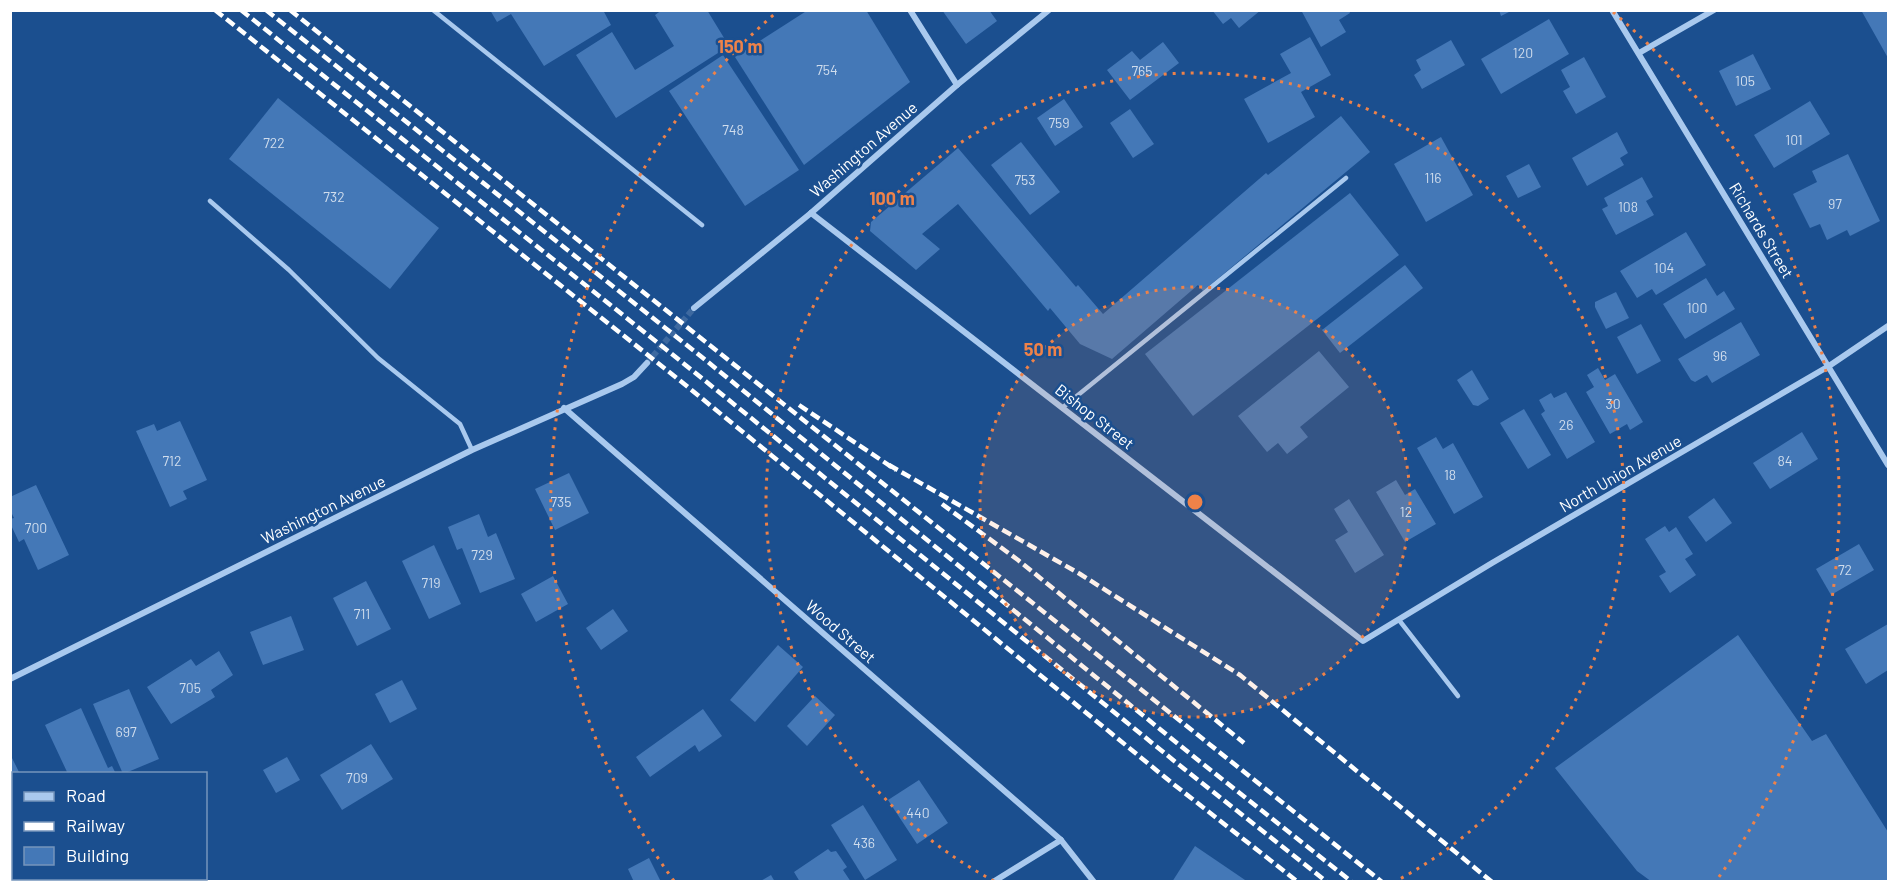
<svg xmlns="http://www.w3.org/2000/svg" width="1899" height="892" font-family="Barlow,sans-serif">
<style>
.building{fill:#4478b7}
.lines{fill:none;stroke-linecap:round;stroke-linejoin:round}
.minor-tunnel{stroke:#3d69a0;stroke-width:6;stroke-dasharray:6 3;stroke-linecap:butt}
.service{stroke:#a9c9ee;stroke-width:4.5}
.minor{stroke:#a9c9ee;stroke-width:6}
.rail{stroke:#fff;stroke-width:4.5;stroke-dasharray:10 4.5;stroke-linecap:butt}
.ring{fill:none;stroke:#ee8249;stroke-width:3;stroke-dasharray:3 6}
.labels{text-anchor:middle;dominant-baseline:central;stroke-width:5;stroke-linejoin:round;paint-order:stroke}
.number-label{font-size:14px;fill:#d0dded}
.street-label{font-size:16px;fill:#fff;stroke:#1b4f8f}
.centre{fill:#ee8249;stroke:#1b4f8f;stroke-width:3}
.ring-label{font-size:18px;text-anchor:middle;font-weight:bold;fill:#ee8249;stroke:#1b4f8f;stroke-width:5;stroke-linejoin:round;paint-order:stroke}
</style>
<rect width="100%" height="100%" fill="#1b4f8f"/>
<g class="building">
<path d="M490,10h113l8,15 -67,41 -33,-52 -14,8z"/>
<path d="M662,10h45l22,36 -113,72 -40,-63 36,-23 23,38 39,-24 -19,-31z"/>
<path d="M808,10h58l44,72 -106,83 -69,-108z"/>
<path d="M942,10h47l8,11 -31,23z"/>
<path d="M1212,10h49l-22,18 -8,-10 -8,6z"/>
<path d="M1301,10h48l1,3 -11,7 7,12 -25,15z"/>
<path d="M1499,10h14l-12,6z"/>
<path d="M1861,10h27v48z"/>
<path d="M1549,19l20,35 -68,40 -20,-35z"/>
<path d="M1310,37l21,38 -30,17 14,25 -47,26 -24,-44 47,-26 -11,-19z"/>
<path d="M1451,40l14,25 -43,24 -8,-14 7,-5 -5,-10z"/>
<path d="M1163,42l16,21 -49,37 -23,-30 25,-19 8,9z"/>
<path d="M1753,54l18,35 -35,17 -17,-35z"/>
<path d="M723,55l76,115 -54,36 -76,-115z"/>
<path d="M1584,57l22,40 -30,17 -13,-23 7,-4 -9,-17z"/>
<path d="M278,98l161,130 -49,61 -161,-130z"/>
<path d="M1064,99l19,28 -28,19 -18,-28z"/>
<path d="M1810,101l20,33 -56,34 -20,-33z"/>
<path d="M1130,109l24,35 -21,14 -23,-35z"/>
<path d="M1341,116l29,36 -167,139 -5,-6 -86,74 -32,-15 -30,-36 -2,3 -90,-107 -36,30 18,15 -24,21 -46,-39 1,-9 87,-74 118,139 2,-2 25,29 163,-141 2,2z"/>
<path d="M1617,132l11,21 -8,5 4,7 -37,21 -15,-28z"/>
<path d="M1441,137l32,58 -47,27 -32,-58z"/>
<path d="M1021,142l39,50 -30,23 -39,-50z"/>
<path d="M1848,154l32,67 -30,15 -3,-6 -20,10 -7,-16 -10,4 -17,-34 24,-12 -5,-11z"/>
<path d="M1529,164l12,23 -23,11 -12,-22z"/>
<path d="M1642,177l11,20 -7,4 8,14 -38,20 -14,-26 6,-3 -4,-8z"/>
<path d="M1350,193l49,62 -206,161 -48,-62z"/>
<path d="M1686,232l20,33 -50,30 -4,-6 -15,9 -17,-27z"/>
<path d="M1405,265l18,23 -83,65 -18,-23z"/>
<path d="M1706,278l11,18 7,-5 11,18 -50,30 -22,-35z"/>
<path d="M1616,292l13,26 -23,11 -11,-22v-5z"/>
<path d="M1741,322l19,33 -48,28 -5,-8 -12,7 -4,-2 -13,-21z"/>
<path d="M1641,324l20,37 -24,13 -20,-37z"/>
<path d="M1319,351l30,36 -49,40 8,10 -21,17 -9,-11 -11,9 -29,-36z"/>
<path d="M1598,368l7,12 10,-6 28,48 -13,8 -3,-6 -17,10 -24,-42 8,-5 -7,-12z"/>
<path d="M1472,370l17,29 -11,7 -5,-1 -16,-25z"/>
<path d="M1566,392l29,50 -28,17 -26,-45 4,-3 -6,-11 12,-7 3,5z"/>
<path d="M1524,409l27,46 -23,14 -28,-46z"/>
<path d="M180,421l27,59 -24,11 4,8 -17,8 -34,-76 18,-7 3,7z"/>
<path d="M1802,432l16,27 -48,30 -17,-26z"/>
<path d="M1436,437l7,12 10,-6 30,54 -29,17 -37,-66z"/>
<path d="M569,473l20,40 -34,17 -20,-41z"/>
<path d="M1396,480l9,15 10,-6 21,35 -31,18 -29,-50z"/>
<path d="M36,485l33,70 -31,15 -14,-31 -5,3 -9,-19v-4l4,-1 -4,-8v-13z"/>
<path d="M1714,498l18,25 -26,19 -18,-25z"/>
<path d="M1349,499l35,56 -29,18 -20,-33 13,-8 -14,-23z"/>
<path d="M479,514l9,23 8,-4 19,46 -35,14 -18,-45 -5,2 -9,-23z"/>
<path d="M1665,526l4,6 7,-5 17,27 -8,5 11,16 -26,18 -11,-17 7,-4 -21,-33z"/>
<path d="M1859,544l15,26 -43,25 -15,-26z"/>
<path d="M434,545l27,59 -32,15 -27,-58z"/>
<path d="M553,576l15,28 -32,18 -15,-28z"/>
<path d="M366,581l25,48 -34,17 -24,-48z"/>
<path d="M613,609l15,22 -27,19 -15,-22z"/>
<path d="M291,616l13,34 -41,15 -13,-33z"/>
<path d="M1888,624v46l-22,14 -21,-35z"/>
<path d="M1738,635l74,106 14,-7 62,98v50h-236l-15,-11 -82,-103z"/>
<path d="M778,645l25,22 -48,55 -25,-22z"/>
<path d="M219,651l14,24 -22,15 4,7 -44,27 -24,-37 44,-28 5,7z"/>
<path d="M402,680l15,29 -27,14 -15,-29z"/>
<path d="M129,689l30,70 -36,15 -30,-70z"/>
<path d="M815,696l20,19 -28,31 -20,-20z"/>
<path d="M81,708l27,60 4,-2 4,8h-48l-23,-49z"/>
<path d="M703,709l19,27 -23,16 -4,-7 -45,32 -14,-20z"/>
<path d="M371,744l22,35 -51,31 -22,-35z"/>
<path d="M10,754l10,20h-6v22l-4,2z"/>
<path d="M287,757l13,23 -24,13 -13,-23z"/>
<path d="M919,780l29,43 -31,21 -29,-44z"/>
<path d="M863,805l34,55 -32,20 -34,-55z"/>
<path d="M1195,846l53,36h-76z"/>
<path d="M828,849l3,3 5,-1 11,16 -4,3 8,12h-51l-6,-10z"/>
<path d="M649,858l12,24h-27l-6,-13z"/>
<path d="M771,875l4,7h-16z"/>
<path d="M123,878h59l1,4h-58z"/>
</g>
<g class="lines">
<path class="minor-tunnel" d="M647,363l47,-55"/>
<g class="service">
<path d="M433,10l269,215"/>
<path d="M210,201l79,69 89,88 82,66 12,26"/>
<path d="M1062,408l284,-230"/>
<path d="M1399,620l59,76"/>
</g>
<g class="minor">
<path d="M910,10l47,75"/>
<path d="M1612,10l276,455"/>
<path d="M1639,53l75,-43"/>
<path d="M811,213l552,428 129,-78 337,-197 59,-40"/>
<path d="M694,308l117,-95 146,-128 92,-75"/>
<path d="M564,408l497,432 33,42"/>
<path d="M10,679l462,-229 150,-66 12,-7 13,-14"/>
<path d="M993,882l68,-42"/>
</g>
<g class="rail">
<path d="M215,10l468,373 489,400 126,99"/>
<path d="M241,10l452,361 490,397 144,114"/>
<path d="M266,10l437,348 490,398 159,126"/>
<path d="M290,10l1092,872"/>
<path d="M799,405l97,65"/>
<path d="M889,465l191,109 160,101 252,207"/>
<path d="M942,504l76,56 226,183"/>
</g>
</g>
<circle cx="1195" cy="502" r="215" fill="#ee8249" fill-opacity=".12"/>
<g class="ring">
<circle cx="1195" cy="502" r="215"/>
<path d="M994 881A429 429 0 1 1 1396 881"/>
<path d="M674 881A644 644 0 0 1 777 12M1613 12A644 644 0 0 1 1716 881"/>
</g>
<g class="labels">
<g class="number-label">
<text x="1523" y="52">120</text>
<text x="827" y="69">754</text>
<text x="1142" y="70">765</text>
<text x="1745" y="80">105</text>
<text x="1059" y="122">759</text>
<text x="733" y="129">748</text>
<text x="1794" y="139">101</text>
<text x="274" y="142">722</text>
<text x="1433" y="177">116</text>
<text x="1025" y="179">753</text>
<text x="334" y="196">732</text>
<text x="1835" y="203">97</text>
<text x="1628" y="206">108</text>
<text x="1664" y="267">104</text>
<text x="1697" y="307">100</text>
<text x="1720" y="355">96</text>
<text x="1613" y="403">30</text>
<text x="1566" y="424">26</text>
<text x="172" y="460">712</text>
<text x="1785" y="460">84</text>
<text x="1450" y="474">18</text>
<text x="561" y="501">735</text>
<text x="1406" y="511">12</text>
<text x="36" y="527">700</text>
<text x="482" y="554">729</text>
<text x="1845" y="569">72</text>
<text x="431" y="582">719</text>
<text x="362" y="613">711</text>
<text x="190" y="687">705</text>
<text x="126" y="731">697</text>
<text x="357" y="777">709</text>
<text x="918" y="812">440</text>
<text x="864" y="842">436</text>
</g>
<g class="street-label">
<text transform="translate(863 149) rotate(-41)">Washington Avenue</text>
<text transform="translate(1762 230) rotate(59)">Richards Street</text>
<text transform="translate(1095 416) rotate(38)">Bishop Street</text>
<text transform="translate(1620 473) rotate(-30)">North Union Avenue</text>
<text transform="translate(323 509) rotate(-26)">Washington Avenue</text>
<text transform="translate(841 631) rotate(41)">Wood Street</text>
</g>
</g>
<circle cx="1195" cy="502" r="9" class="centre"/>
<g class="ring-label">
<text x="740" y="53">150 m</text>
<text x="892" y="205">100 m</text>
<text x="1043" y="356">50 m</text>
</g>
<rect width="1899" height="892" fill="none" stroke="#ffffff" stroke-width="24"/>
<rect x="12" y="772" width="195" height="108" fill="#1b4f8f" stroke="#7695bc" stroke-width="1.5"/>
<rect x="24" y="792" width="30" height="9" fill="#a9c9ee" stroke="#7695bc" stroke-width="1.5"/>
<text x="66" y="802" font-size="18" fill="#ffffff">Road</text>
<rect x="24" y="822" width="30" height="9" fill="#ffffff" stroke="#7695bc" stroke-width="1.5"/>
<text x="66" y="832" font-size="18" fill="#ffffff">Railway</text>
<rect x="24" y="847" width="30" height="18" fill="#4478b7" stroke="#7695bc" stroke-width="1.5"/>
<text x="66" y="862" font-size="18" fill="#ffffff">Building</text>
</svg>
